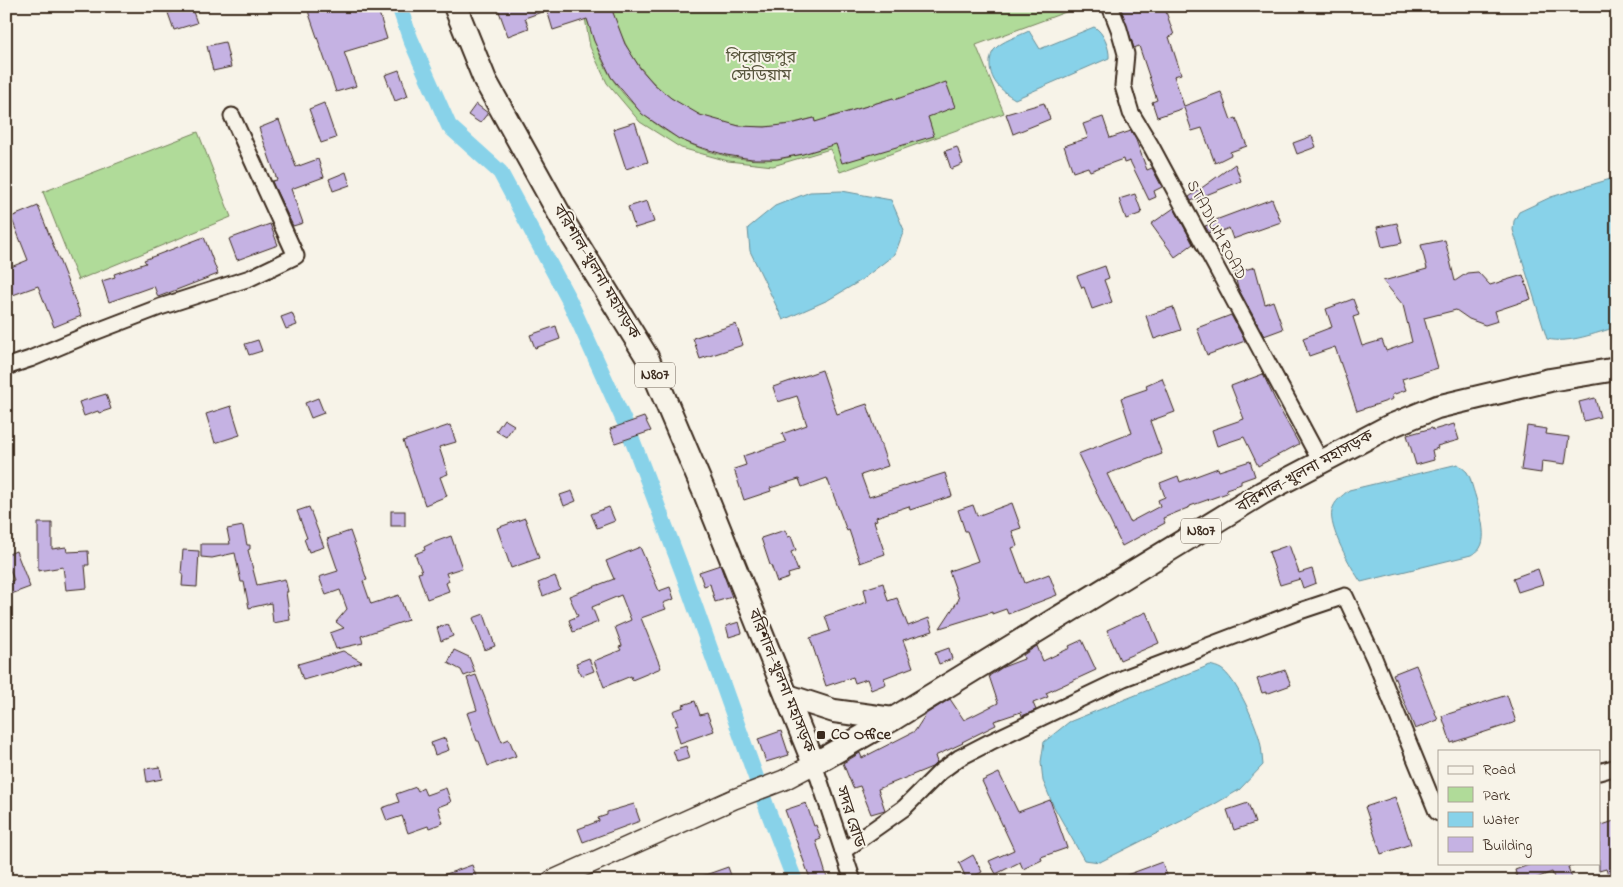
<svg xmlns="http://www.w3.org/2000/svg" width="1623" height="887" font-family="'Indie Flower','Noto Sans Bengali',sans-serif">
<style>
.green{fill:#b0db99;stroke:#76825c;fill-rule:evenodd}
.water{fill:#88d2e9;stroke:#698f98}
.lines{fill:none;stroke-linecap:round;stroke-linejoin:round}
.canal{stroke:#88d2e9;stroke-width:16}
.building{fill:#c5b2e3;stroke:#3b2a1e}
.minor-casing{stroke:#3b2a1e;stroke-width:19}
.major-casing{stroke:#3b2a1e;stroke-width:22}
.highway-casing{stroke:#3b2a1e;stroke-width:26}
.minor{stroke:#f7f3e8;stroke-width:15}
.major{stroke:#f7f3e8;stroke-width:19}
.highway{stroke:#f7f3e8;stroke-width:22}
.poi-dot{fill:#3b2a1e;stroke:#f7f3e8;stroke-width:2}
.labels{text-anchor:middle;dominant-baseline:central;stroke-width:4;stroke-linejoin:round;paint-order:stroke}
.shield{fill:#f7f3e8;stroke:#73665b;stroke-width:1}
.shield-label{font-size:15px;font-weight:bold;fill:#3b2a1e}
.park-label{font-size:16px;fill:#58563d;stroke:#f7f3e8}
.street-label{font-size:16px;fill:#3b2a1e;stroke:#f7f3e8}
.poi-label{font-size:16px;font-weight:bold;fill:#3b2a1e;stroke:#f7f3e8;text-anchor:start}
</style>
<rect width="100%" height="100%" fill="#f7f3e8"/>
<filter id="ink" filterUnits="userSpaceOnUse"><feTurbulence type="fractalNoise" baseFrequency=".02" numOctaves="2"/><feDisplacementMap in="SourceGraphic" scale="10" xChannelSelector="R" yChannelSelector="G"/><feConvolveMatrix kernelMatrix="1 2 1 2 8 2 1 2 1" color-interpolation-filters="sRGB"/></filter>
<g filter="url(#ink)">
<g class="green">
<path d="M583,6c8,24 15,50 28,71 35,54 103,89 168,82 15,-2 30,-7 45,-11l-10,-30c-17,4 -32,9 -49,9 -76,3 -136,-50 -154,-121h471l-106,39 28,68 -164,59 -10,-23 -57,17 -45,-5 -47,-13 -41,-26 -33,-39 -17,-36zM893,98l14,45 -79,-25z"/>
<path d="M198,132l33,85 -153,63 -35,-88z"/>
</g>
<g class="water">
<path d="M1094,27c9,4 16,22 15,31l-94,41c-15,-9 -26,-19 -25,-38 1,-4 1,-7 4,-11 7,-9 25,-14 35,-19l11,18z"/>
<path d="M1617,177v150c-22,6 -47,17 -70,12l-34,-109 1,-9 5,-9 32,-15z"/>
<path d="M842,191l49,9 13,30 -9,24 -35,27 -32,19 -45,20 -33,-69 -2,-23 27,-22 35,-14z"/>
<path d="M1458,464l9,8 3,6c4,16 20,56 10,70 -1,3 -6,5 -9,7l-110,27c-10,-14 -33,-55 -29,-71 2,-10 10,-15 17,-21z"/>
<path d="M1210,665c3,1 8,2 11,4 15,9 35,55 39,72 2,8 2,16 3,24l-24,25 -26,15 -113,57 -16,-2 -31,-55 -10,-24 -2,-19 3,-20 25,-20z"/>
</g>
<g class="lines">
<path class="canal" d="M399,6l11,32 39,88 51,46 69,128 61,134 53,139 85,238 27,70"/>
</g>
<g class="building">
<path d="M189,6h2l6,17 -23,7 -6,-17z"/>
<path d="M314,6h63l10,33 -43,13 12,34 -20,6 -29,-84z"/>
<path d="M497,6h120l1,3 -6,1 13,34 15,24 14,16 17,14 29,17 39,11 26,1 26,-3 23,-6 1,4 78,-24 1,2 52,-18 9,25 -27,10 6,19 -92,27 -6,-19 -33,10 -26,5h-25l-26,-4 -27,-8 -20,-8 -37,-25 -31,-37 -17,-36 -7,-22 -34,11 -6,-20 -22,8 4,10 -21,8z"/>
<path d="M1120,6h44l10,29 -5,2 12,37 -7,2 10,30 37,-14 10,28 5,-2 11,28 -17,6 1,3 -16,8 -13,-35 -10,3 -8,-23 -27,9 -5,-15 5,-2 -18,-54 -5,2z"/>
<path d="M225,42l6,25 -18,4 -6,-25z"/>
<path d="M399,70l9,26 -13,5 -10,-26z"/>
<path d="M324,103l12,35 -15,5 -12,-34z"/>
<path d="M1044,103l6,16 -37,15 -7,-20z"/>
<path d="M476,104l12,9 -8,10 -12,-8z"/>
<path d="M1103,117l7,21 21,-7 5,9 11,30 5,-2 10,19 -8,4 2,6 -7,3 -19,-39 -6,2 -1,-4 -33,12 -2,-4 -15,5 -9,-26 24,-8 -5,-14z"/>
<path d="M279,120l17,47 22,-8 6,18 -33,12 12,34 -10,3 -20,-42 -1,-3 5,-1 -18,-52z"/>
<path d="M635,122l13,40 -22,7 -13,-40z"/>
<path d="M1312,136l4,11 -19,7 -4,-11z"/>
<path d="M957,147l6,17 -12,5 -6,-18z"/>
<path d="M1235,164l6,17 -50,20 -2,-4z"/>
<path d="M346,172l4,13 -17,6 -4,-12z"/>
<path d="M1135,194l7,19 -16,6 -7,-20z"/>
<path d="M1272,199l9,23 -48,17 -4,-11 -12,5 -2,-5 -6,5 -4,-7 9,-3 -1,-2z"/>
<path d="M647,201l7,21 -19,6 -7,-21z"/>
<path d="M38,206l43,110 -27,11 -16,-41 -28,10 -4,-10v-17l22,-9 -17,-43z"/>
<path d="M1174,208l19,36 -18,13 -24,-33z"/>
<path d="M1397,223l5,20 -20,4 -5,-20z"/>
<path d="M270,224l8,21 -41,15 -8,-21z"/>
<path d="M204,237l14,37 -60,23 -4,-11 -45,16 -7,-21 13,-4 -1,-3 32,-11 -2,-3z"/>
<path d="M1445,240l10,41 12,-8 11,-1 12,13 33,-10 8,24 -36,12 3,10 -13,4 -16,-6 -13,-9 -32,8 14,50 -36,11 4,11 -14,5 1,4 -36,12 -22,-64 -26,9 -6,-18 29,-11 -6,-18 27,-10 6,16 -6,2 9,29 20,-6 4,11 26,-9 -9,-37 -20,-24 44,-12 -6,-24z"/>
<path d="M1105,266l4,12 -5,2 8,22 -20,7 -8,-22 -2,1 -5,-12z"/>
<path d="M1255,267l10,37 8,-3 10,28 -19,7 -26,-48 -4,-15z"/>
<path d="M1173,307l8,23 -27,9 -8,-23z"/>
<path d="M292,313l5,12 -11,4 -5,-12z"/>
<path d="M1231,315l14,26 -38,14 -10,-27z"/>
<path d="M736,324l7,21 -43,14 -7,-21z"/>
<path d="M556,326l4,13 -25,9 -5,-13z"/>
<path d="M258,340l4,11 -13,4 -4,-11z"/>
<path d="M822,370l15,44 30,-10 21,62 -27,9 8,22 76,-24 7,23 -42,14 -1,-4 -33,11 1,3 -3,1 11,33 -25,9 -11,-33 -2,1 -20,-53 -25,9 -3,-8 -29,9 1,3 -27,9 -10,-31 12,-4 -3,-9 43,-14 -4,-8 25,-9 -10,-29 -19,6 -5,-15z"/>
<path d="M1263,374l15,32 21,38 -41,22 -14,-29 -27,9 -5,-16 32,-11 -13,-33z"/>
<path d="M1162,378l13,34 -25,9 12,33 -55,20 23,48 30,-16 -2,-6 7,-3 -5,-14 18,-7 2,6 38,-14 1,3 31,-10 5,15 -14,5v3l-15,5 1,4 -37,13v1l-27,11 2,5 -43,23 -44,-92 54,-21 -11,-35 26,-9 -1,-4z"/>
<path d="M106,394l5,15 -12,4 -1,-2 -14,5 -5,-14z"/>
<path d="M318,398l6,15 -13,5 -6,-15z"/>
<path d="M1595,398l5,19 -16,4 -5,-19z"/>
<path d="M231,406l9,29 -25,8 -9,-29z"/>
<path d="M644,417l7,14 -36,12 -5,-14z"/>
<path d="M504,419l10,6 -8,12 -10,-6z"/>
<path d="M1454,424l5,16 -22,6 1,2 -6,2 2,10 -18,5 -9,-30 25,-7 1,2z"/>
<path d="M450,425l6,17 -17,5 9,27 -8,3 7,19 -22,9 -22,-64z"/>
<path d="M1527,426l20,3 -1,5 23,3 -4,27 -23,-3 -1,12 -20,-3z"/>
<path d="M572,491l4,10 -12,5 -4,-11z"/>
<path d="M1012,503l9,25 -9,3 5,15 -5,2 13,35 24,-9 8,21 -49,19 -2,-5 -14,5v-2l-52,16 19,-29 -10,-28 29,-10 -11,-30h-2l-7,-21 15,-5 4,11z"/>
<path d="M309,507l15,40 -15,5 -5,-13 3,-1 -10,-27z"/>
<path d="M609,507l6,14 -18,7 -6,-14z"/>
<rect x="391" y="511" width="14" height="15"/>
<path d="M525,518l14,40 -28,10 -14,-40z"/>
<path d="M38,523h14v26l14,-2 1,5 21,-1 1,14h-4l2,23 -21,2 -3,-23 -25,4z"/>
<path d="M243,526l4,19h3v4l-2,1 9,35 28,-6 3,13h-2l4,28 -17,3 -2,-20 -22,5 -5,-26h-3l-6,-29 -23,5 -11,-1v-13h29l-3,-15z"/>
<path d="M785,530l3,7 3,-1 5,14 -5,2 7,19 -10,3 1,4 -12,4 -6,-17h-1l-9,-27z"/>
<path d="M350,531l17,49 -4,1 8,23 28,-9 9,25 -47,16 2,7 -27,6 -6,-16 14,-5 -8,-6 11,-13 -7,-19 -14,5 -7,-18 19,-6 -11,-32z"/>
<path d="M451,536l11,32 -16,5 3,8 -3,2 3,8 -22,8 -9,-26 4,-1 -7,-18 10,-4 -1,-3 8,-4z"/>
<path d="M1289,545l10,28 13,-4 4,14 -13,5 -3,-9 -20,6 -11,-33z"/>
<path d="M640,547l19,44 11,-4 4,12 -11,4 3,6 -25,9 20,50 -29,12 -1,-4 -27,11 -10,-26 27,-11 -2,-3 3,-1 -7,-19 16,-7 -10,-25 -29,12 6,15 -25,10 -4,-12 9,-4 -9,-20 45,-17 -8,-18z"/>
<path d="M183,550l16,1 -2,36 -15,-1 1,-13h-2z"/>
<path d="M16,551l14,36 -24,9v-13l8,-3 -8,-20v-5z"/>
<path d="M720,565l12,32 -17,5 -5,-18 -6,2 -5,-14z"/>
<path d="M1538,569l5,15 -25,8 -5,-14z"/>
<path d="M555,576l5,13 -17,7 -5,-13z"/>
<path d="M883,583l5,18 9,-3 11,28 21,-8 4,13 -30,9 10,27 -29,11 2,6 -15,6 -4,-11 -12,4 -2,-6 -27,9 -16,-48 20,-7 -5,-15 42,-14 -3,-13z"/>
<path d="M1146,612l13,31 -39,17 -13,-30z"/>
<path d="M484,614l11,32 -10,4 -12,-32z"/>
<path d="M739,622l3,11 -13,4 -3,-11z"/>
<path d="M448,624l5,12 -12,5 -4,-13z"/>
<path d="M1082,640l14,30 -50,23 2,4 -15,6 3,7 -14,6 -1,-4 -27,9 2,4 -34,17 1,1 -28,13 2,6 -5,5 -54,22 7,21 -14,4 -11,-28 -7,2 -10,-25 17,-10 2,5 53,-27 11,-17 24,-15 14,21 34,-17 -9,-27 14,-9 21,-8 -1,-4 14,-9 6,15 27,-13 -1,-2z"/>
<path d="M949,648l3,11 -13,5 -4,-11z"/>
<path d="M454,650l15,7 6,15 -11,4 -3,-6 -13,-7z"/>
<path d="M343,651l19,11 -31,11v-1l-28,8 -5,-16z"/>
<path d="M589,658l5,13 -13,5 -5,-13z"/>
<path d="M1416,665l22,55 -23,9 -22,-55z"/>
<path d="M1285,670l6,15 -25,9v-2l-4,1 -5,-14z"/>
<path d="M476,675l26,67 7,-3 7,17 -28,10 -9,-25h-2l-10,-28 10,-3 -10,-32z"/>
<path d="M1507,695l9,27 -65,21 -9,-27z"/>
<path d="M695,701l5,14 7,-2 7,18 -34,12 -5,-17 3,-1 -5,-14 11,-4 -1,-2z"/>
<path d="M781,731l8,24 -23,7 -8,-23z"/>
<path d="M445,738l4,12 -14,5 -4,-12z"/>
<path d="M686,746l4,12 -13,4 -4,-12z"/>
<path d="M160,767l2,12 -15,3 -2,-13z"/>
<path d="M999,773l19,39 32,-12 17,48 -26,9 1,3 -19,9 -3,-7 -24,12 -7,-13 25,-11 -32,-69z"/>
<path d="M416,787l2,4 5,-3 3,7 20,-7 5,14 -13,5 5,16 -14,5 -1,-2 -20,7 -6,-17 -15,5 -5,-13 17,-6 -3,-8z"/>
<path d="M1395,797l16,47 -30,10 -16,-47z"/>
<path d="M806,803l8,23 2,-1 5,14 -5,2 12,40h-17l-26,-71z"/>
<path d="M1248,803l7,20 -21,7 -7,-20z"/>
<path d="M634,804l6,17 -57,21 -5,-13 21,-8 -1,-3 9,-3v-3z"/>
<path d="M1617,820v61h-7l-4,-12 -7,2v-45z"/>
<path d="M973,855l9,17 -15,8 -8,-17z"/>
<path d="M1162,862l7,19h-53v-2z"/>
<path d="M1534,863h39v2l-5,2 5,14h-18l-3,-9 -23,9h-11l-3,-11z"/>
<path d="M472,865l4,11 -12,5h-32v-2z"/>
<path d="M728,867l5,14h-39v-2z"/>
</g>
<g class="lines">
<g class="minor-casing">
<g id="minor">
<path d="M1110,6l9,23 7,25 -3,32 8,27 20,33 170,316"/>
<path d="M6,367l24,-8 57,-24 73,-28 90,-29 46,-22 -64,-140"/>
<path d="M814,764l39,117"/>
<path d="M1599,772l18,-5"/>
<path d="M843,851l61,-43 36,-36 19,-14 31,-16 134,-64 176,-67 45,-15 29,62 63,154 2,1"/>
</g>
</g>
<g class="major-casing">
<path id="major" d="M551,881l183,-82 50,-19 30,-16"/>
</g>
<g class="highway-casing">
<g id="highway">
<path d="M455,6l30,74 80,144 82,133 59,139 108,268 79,-45 369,-226 126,-66 49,-20 113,-27 67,-11"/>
<path d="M788,696l46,15 59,8"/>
</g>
</g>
<use href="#minor" class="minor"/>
<use href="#major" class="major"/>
<use href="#highway" class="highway"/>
</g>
</g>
<rect class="poi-dot" x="816" y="730" width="10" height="10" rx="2.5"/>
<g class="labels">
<g class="shield">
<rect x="635" y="362.5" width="40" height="25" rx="4"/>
<rect x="1181" y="518.5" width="40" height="25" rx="4"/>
</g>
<g class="shield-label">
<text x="655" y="375">N807</text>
<text x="1201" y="531">N807</text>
</g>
<g class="park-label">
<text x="761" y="58">পিরোজপুর<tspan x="761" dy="18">স্টেডিয়াম</tspan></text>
</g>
<g class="street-label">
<text transform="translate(1216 230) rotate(62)">STADIUM ROAD</text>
<text transform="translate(596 272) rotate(59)">বরিশাল-খুলনা মহাসড়ক</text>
<text transform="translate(1305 472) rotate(-29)">বরিশাল-খুলনা মহাসড়ক</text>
<text transform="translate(781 681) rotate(68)">বরিশাল-খুলনা মহাসড়ক</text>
<text transform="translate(850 817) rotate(72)">সদর রোড</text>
</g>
<g class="poi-label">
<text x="831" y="735">CO Office</text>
</g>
</g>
<rect width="1623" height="887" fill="none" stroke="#f7f3e8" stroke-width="25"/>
<rect x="12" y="12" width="1598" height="862" fill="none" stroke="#3b2a1e" stroke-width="2" filter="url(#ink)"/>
<rect x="1438" y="750" width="162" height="115" fill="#f7f3e8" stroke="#aca397"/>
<rect x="1448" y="766" width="25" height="8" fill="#f7f3e8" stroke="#aca397"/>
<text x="1483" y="774" font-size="15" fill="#3b2a1e">Road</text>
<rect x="1448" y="787" width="25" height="15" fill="#b0db99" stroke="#aca397"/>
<text x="1483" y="800" font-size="15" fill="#3b2a1e">Park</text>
<rect x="1448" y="812" width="25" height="15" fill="#88d2e9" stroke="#aca397"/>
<text x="1483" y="824" font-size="15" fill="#3b2a1e">Water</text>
<rect x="1448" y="837" width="25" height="15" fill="#c5b2e3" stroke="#aca397"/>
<text x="1483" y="850" font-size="15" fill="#3b2a1e">Building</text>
</svg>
